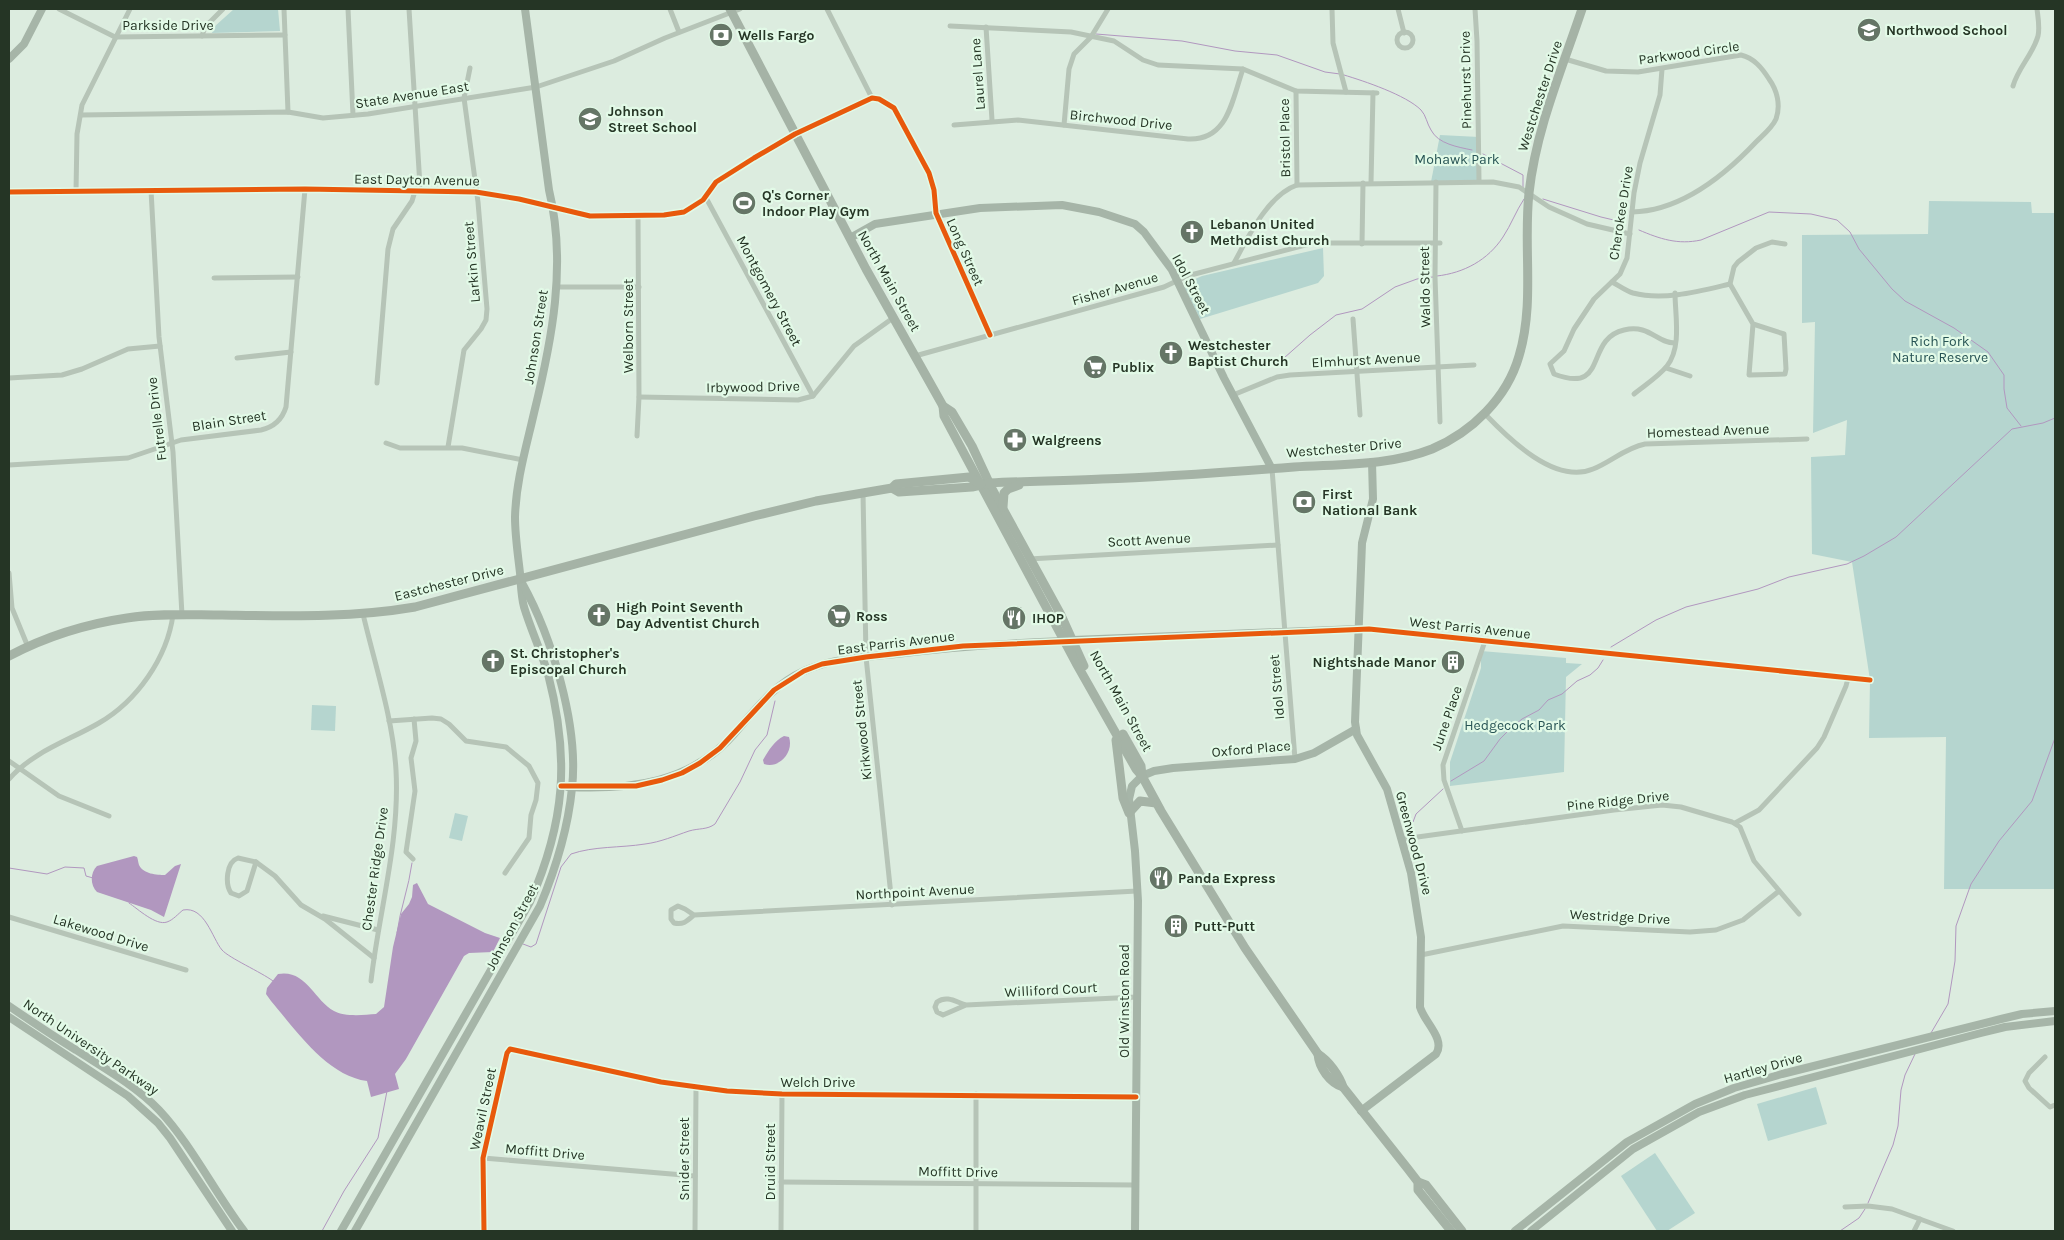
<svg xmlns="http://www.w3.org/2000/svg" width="2064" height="1240" font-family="Karla,sans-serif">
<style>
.green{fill:#b5d5cf}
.water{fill:#b197bf}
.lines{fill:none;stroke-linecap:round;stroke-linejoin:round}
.stream{stroke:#b197bf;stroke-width:1}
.street{stroke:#b6c4b7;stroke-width:5}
.secondary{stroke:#a6b5a8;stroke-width:8}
.primary{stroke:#a5b3a6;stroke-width:9}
.cycleway-casing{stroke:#e2fae7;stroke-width:8}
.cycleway{stroke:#e8590c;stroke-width:5}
.labels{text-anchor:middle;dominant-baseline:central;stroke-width:4.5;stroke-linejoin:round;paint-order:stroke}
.street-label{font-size:14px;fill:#253525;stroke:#e2fae7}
.poi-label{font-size:14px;font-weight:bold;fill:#253525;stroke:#e2fae7;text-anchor:start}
.park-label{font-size:14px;fill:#275354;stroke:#e2fae7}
</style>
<rect width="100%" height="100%" fill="#dcecdf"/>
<g class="green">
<path d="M234,9h44l2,22 -68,2 2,-6z"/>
<path d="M1440,135l39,2v44l-48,1z"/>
<path d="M1929,201l102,1 1,11h23v676h-111l2,-152 -77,1 1,-58 -18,-118 -40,-8 -1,-97 34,-2 2,-35 -34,13 2,-111 -13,1v-88l126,-1z"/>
<path d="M1323,248l1,28 -6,7 -118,36 -15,-31 -1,-4 18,-8z"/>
<path d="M1481,651l85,7v5l16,1 -16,13 -2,95 -114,14v-24l31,-94z"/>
<path d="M312,705l24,1 -1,25 -24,-1z"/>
<path d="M455,813l13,3 -6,25 -13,-3z"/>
<path d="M1816,1087l11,37 -59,17 -11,-37z"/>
<path d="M1655,1153l40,60 -28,18h-10l-36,-55z"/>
</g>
<g class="water">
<path d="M784,736l5,1c5,15 -9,32 -25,27l-1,-4c6,-10 11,-19 21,-24z"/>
<path d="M134,856l3,1c1,2 1,5 2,8 4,9 18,10 26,10l10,-9 6,-2 -17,53 -13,-7 -54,-18c-7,-7 -7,-19 0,-26z"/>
<path d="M417,883l11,21 57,29 15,5 -7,14 -24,1 -5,3 -58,103 -11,15 4,15 -28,8 -4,-16c-40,-5 -72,-52 -96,-80l-5,-7 1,-6 11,-14c28,-5 36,26 56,37 10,6 30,4 42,3l8,-7 9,-60 8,-33 8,-10 3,-7 1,-12z"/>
</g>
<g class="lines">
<g class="stream">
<path d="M1096,34l86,7 53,10 42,4 48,17 15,2"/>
<path d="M1344,75c20,6 62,20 77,35 5,5 6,14 10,20 7,14 27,17 41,20"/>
<path d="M448,96l1,-4"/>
<path d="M1483,154l40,21v13"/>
<path d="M1543,199l58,18 21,5"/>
<path d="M1639,230c21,9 39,15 62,10l68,-28 42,2 26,6 13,12 9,17 33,40 13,12 49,27 34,24 16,23v14l3,19 14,18"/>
<path d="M1437,276c27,-3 51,-16 66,-39 8,-12 13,-26 21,-38"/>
<path d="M1284,358l26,-23 26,-20 26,-6 33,-22 22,-8 16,-2"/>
<path d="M1611,647l45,-27 30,-13 72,-18 31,-12 58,-13 17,-8 32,-19 116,-108 31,-6 12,-5"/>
<path d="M1451,781l33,-20 16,-22 10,-10 12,-10 17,-9 9,-10 14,-6 15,-13 13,-6 8,-7 5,-8"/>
<path d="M1404,824l9,-2 3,-8 27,-25"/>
<path d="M9,868l38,6 18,-7 19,1 2,8 7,2"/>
<path d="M129,903c9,6 27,23 38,19 6,-2 11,-8 16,-12 22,-4 29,28 39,40 7,8 39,22 51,31"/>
<path d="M397,933c3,-24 12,-46 15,-70"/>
<path d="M523,944l8,3 5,-3 25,-77 10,-13c23,-8 49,-6 74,-10 16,-2 29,-8 44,-13 10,-3 18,-1 26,-7l25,-42 15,-32 12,-15 8,-34"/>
<path d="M1931,1033l17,-29 7,-43 1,-35 15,-42 28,-43 33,-40 23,-63"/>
<path d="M1868,1203l25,-58 5,-19 3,-36 4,-15 10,-21"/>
<path d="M322,1231l22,-40 34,-53 9,-47"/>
<path d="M1840,1231l19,-13 6,-9"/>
</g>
<g class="street">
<path d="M59,9l56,28 170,-2"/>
<path d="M284,9l4,103"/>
<path d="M348,9l5,106"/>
<path d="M670,9l9,23"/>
<path d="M827,9l45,89"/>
<path d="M1332,9l1,34 13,49"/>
<path d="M1398,9l6,24"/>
<path d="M1475,9l2,32 2,140"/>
<path d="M950,26l121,6 43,9 29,19 15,5 85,4 53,22 81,2"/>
<path d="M986,27l6,93"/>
<circle cx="1405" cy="40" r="8"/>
<path d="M202,36l3,-9 18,-18"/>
<path d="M1565,59l41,12 32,1 103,-17c13,3 21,13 28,24 8,11 12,26 7,40 -4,9 -13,16 -20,23 -32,34 -75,69 -124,70"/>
<path d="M1662,69l-2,26 -20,68 -6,30 -7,65 -7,16 -26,25 -20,30 -10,22 -14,13 4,10c55,21 30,-35 70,-44 26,-6 32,13 51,13"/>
<path d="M2013,86c5,-18 20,-32 25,-50 2,-9 0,-18 -1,-27"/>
<path d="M1296,91l1,94"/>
<path d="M81,115l207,-3 35,6 45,-4 168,-27 78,-26 51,-23 75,-29"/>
<path d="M954,125l64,-5 170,19c40,2 44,-39 55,-70"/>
<path d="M1064,125l5,-56 5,-15 17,-17 17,-28"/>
<path d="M1436,182l-1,95 5,145"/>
<path d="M1371,183l2,-90"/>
<path d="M151,190l8,147 14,115 9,163"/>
<path d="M9,192l296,-3 171,3 43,7 71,17 74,-1 20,-3 19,-12 13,-18 38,-24 41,-24 77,-36 7,1 15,9 35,65 5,17 2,23 54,122"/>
<path d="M76,192l1,-58 5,-29 48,-96"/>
<path d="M705,196l108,200"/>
<path d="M1362,244l1,-61"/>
<path d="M1234,263c14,-26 34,-68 63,-78l196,-3 26,5 30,20 38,17 43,10"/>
<path d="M214,278l84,-1"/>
<path d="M1612,282c6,3 14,9 21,11 31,8 67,-2 97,-9"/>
<path d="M557,287h82"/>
<path d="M1353,319l7,96"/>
<path d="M1753,324l31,10 2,35 -1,5 -36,1 4,-51 -23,-40 4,-17 4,-5 18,-14 16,-6 13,2"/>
<path d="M915,356l249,-69 23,-11 126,-33h127"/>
<path d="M237,358l54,-6"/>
<path d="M1666,368l24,8"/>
<path d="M9,378l53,-3 20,-6 46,-20 32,-3"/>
<path d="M377,383l11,-134 5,-20 19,-28 3,-10 5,-5 -11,-177"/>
<path d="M1634,394c11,-9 24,-17 33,-28 15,-19 8,-51 8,-73"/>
<path d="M1233,395l44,-18 13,-2 184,-10"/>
<path d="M639,397l159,3 15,-4 41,-50 39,-28"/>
<path d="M1485,414c24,25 70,71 108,55 18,-7 32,-21 52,-25l162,-5"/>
<path d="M637,436l2,-39 -1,-181"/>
<path d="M386,443l14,5h62l61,12"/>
<path d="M448,447l16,-97 17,-21 5,-9 1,-11 -9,-107 -14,-104 6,-30"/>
<path d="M9,465l119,-7 53,-18 80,-10c13,-3 21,-10 25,-23l19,-218"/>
<path d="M1272,469l23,290"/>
<path d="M863,492l3,165 26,248"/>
<path d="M1029,559l249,-14"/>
<path d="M9,573l3,35 16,39"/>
<path d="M363,614c12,51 30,105 33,156 4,72 -17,141 -25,211"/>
<path d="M1358,629l512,51"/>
<path d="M389,721l43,-3 9,1 8,5 17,17 40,6 23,19 9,17 -2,17 -5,15 -2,23 -24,35"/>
<path d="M9,761l50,35 50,20"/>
<path d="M9,779c25,-28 59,-38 90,-56 38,-22 68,-65 74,-108"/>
<path d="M1735,823l24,-13 58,-62 7,-11 22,-51 2,-8"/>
<path d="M1462,831l-18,-51 -1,-15 42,-124"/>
<path d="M1403,839l211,-29 48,-5 19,2 51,15 8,5 14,34 45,53"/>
<path d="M238,858l18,4 -9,29 -8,5 -8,-3c-6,-9 -5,-31 7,-35z"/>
<path d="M413,859l-7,-7 9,-61 -4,-33 5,-17 -2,-22"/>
<path d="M256,862l19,14 26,29 24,14 49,39"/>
<path d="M694,915l-9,-6 -7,-3 -7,4v9l3,4c10,2 13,-2 20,-8l443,-24"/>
<path d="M323,916l55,14"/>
<path d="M9,917l177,53"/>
<path d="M1421,955l142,-29 127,6 26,-2 27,-10 36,-29"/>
<path d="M966,1005c-10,-3 -19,-10 -29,-3l-2,5 2,5 6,3 23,-10 171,-8"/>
<path d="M2045,1057l-16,16 -4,8 4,7 21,19 5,-2"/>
<path d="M483,1158l212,18"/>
<path d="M781,1182l354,3"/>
<path d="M1845,1207l23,-1 24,3 61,22"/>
<path d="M484,1231l-1,-73 24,-105 3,-4 151,33 66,9 55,3 354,3"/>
<path d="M695,1231l1,-143"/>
<path d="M781,1231l1,-137"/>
<path d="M976,1231v-137"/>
<path d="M1914,1231l6,-12"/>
</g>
<g class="secondary">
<path d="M9,59l15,-15 18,-35"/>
<path d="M850,238l25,-14 105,-16 82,-3 37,7 36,12 9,8 28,38 52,108 48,91"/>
<path d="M1073,640l285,-11"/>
<path d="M568,787c62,3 123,-4 166,-53 21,-24 39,-49 70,-63 28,-13 61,-14 92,-17 56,-7 113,-11 169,-13"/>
<path d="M9,1006c22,15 44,30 67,44 28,18 60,36 83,60 32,34 56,83 85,121"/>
<path d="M9,1017l119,79 30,27 12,15 62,93"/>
<path d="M1361,1111l75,-57c10,-15 -12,-32 -16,-47l1,-70 -10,-64 -24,-84 -30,-54 -2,-13 7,-179 11,-44 -1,-37"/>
<path d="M341,1231l189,-329c35,-80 40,-143 18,-228 -7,-23 -17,-44 -24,-67 -3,-11 -3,-23 -4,-34 -2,-18 -5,-37 -5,-56 1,-36 11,-69 19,-104 18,-73 33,-149 15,-223l-24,-181"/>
<path d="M355,1231l185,-325c16,-38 28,-77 32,-118 7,-62 -20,-151 -50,-205"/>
<path d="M1135,1231l3,-330 -3,-50 -6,-52 3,-13 10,-10 12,-5 19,-3 122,-9 19,-6 42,-24"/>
<path d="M1515,1231l112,-89 68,-38 39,-16 48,-14 219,-55 21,-5 33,-3"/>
<path d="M1531,1231l102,-82 66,-37 46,-17 236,-62 24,-6 50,-6"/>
</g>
<g class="primary">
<path d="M730,9l136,260 77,137 9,6 20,34 20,43 69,126 23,51"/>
<path d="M943,406l1,10 132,247 60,106 6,7 19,35 84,137 73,106c11,7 21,21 25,33l65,82 10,13v8l33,41"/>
<path d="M892,488l7,4 73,-5 18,-4c37,-2 75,-2 112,-4 64,-2 128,-7 192,-12 46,-3 95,-1 138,-18 40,-17 75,-51 87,-93 16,-53 4,-109 10,-163 7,-64 33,-124 53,-184"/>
<path d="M1003,507l1,-14 4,-4 11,-4"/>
<path d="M9,656c36,-19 77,-32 118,-38 32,-5 64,-3 95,-3 65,1 129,3 193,-8l339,-91 62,-15 76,-13 4,-4 73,-7 12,7"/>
<path d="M1123,734l18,32 1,10"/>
<path d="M1116,740l7,58 6,15 11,-12 16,2"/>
<path d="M1318,1054c1,14 12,29 25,33"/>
<path d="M1418,1182l8,3 36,46"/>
</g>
<g class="cycleway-casing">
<g id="cycleway">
<path d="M9,192l296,-3 171,3 43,7 71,17 74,-1 20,-3 19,-12 13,-18 38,-24 41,-24 77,-36 7,1 15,9 35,65 5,17 2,23 54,122"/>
<path d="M561,786h75l26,-6 20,-7 18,-10 20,-15 54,-58 30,-19 18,-7 44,-7 97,-11 406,-17 501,51"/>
<path d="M484,1231l-1,-73 24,-105 3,-4 151,33 66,9 55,3 354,3"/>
</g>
</g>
<use href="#cycleway" class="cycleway"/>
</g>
<defs>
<g id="school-disc" transform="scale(1.25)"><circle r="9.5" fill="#657566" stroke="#e2fae7"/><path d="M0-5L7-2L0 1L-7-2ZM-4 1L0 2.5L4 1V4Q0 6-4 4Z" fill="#fff"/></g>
<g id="bank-disc" transform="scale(1.25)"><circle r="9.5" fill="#657566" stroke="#e2fae7"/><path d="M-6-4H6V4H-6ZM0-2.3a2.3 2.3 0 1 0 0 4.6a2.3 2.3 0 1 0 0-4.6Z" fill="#fff"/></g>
<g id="stadium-disc" transform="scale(1.25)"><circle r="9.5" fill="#657566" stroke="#e2fae7"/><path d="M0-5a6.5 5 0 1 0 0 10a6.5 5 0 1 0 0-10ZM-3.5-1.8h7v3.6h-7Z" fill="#fff"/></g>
<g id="church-disc" transform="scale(1.25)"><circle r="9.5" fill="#657566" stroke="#e2fae7"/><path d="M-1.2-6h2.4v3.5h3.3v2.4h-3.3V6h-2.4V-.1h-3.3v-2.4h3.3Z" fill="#fff"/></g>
<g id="supermarket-disc" transform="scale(1.25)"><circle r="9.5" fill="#657566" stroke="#e2fae7"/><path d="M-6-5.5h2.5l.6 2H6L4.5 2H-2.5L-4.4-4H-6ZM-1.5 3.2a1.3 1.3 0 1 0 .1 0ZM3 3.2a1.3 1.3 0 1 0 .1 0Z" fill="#fff"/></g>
<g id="pharmacy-disc" transform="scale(1.25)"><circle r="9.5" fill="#657566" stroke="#e2fae7"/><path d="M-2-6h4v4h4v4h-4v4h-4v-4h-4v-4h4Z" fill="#fff"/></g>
<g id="restaurant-disc" transform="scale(1.25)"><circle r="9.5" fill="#657566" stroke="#e2fae7"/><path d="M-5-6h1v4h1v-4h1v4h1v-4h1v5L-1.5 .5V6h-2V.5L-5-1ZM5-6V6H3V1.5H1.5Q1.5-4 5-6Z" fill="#fff"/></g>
<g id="building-disc" transform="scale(1.25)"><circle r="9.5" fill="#657566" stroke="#e2fae7"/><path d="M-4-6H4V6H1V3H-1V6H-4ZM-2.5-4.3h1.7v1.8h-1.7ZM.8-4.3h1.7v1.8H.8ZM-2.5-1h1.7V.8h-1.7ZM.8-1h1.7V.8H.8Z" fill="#fff"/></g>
</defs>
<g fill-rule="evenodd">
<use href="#school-disc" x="1869" y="30"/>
<use href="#bank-disc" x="721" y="35"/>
<use href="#school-disc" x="590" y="119"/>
<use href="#stadium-disc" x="744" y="203"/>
<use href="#church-disc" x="1192" y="232"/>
<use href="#church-disc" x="1171" y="353"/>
<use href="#supermarket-disc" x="1095" y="367"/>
<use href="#pharmacy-disc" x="1015" y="440"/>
<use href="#bank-disc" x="1304" y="502"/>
<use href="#church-disc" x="599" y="615"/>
<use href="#supermarket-disc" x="839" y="616"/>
<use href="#restaurant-disc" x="1014" y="618"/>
<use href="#church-disc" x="493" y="661"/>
<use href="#building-disc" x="1453" y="662"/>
<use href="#restaurant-disc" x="1161" y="878"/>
<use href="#building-disc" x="1176" y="926"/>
</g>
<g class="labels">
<g class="street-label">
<text x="168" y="25">Parkside Drive</text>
<text transform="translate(1689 53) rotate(-8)">Parkwood Circle</text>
<text transform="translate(978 74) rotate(-94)">Laurel Lane</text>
<text transform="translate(1466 80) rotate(-91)">Pinehurst Drive</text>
<text transform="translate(412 95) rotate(-9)">State Avenue East</text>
<text transform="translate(1540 96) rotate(-72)">Westchester Drive</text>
<text transform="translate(1121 120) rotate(6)">Birchwood Drive</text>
<text transform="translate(1285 138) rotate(-91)">Bristol Place</text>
<text transform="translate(417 180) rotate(1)">East Dayton Avenue</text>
<text transform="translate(1621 213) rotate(-81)">Cherokee Drive</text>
<text transform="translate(965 252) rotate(66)">Long Street</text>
<text transform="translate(472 262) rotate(-95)">Larkin Street</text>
<text transform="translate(889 281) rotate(61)">North Main Street</text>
<text transform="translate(1191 284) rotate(62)">Idol Street</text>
<text transform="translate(1425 287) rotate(-91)">Waldo Street</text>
<text transform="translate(1115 289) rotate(-16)">Fisher Avenue</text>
<text transform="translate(769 291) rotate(62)">Montgomery Street</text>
<text transform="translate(628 326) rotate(-90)">Welborn Street</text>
<text transform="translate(536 337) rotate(-81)">Johnson Street</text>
<text transform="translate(1366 360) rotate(-3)">Elmhurst Avenue</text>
<text transform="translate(753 387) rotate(-1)">Irbywood Drive</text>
<text transform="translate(157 419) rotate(-97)">Futrelle Drive</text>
<text transform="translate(229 421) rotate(-9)">Blain Street</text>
<text transform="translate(1708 431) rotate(-2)">Homestead Avenue</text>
<text transform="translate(1344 448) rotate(-5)">Westchester Drive</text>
<text transform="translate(1149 540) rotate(-3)">Scott Avenue</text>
<text transform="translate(449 583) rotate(-14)">Eastchester Drive</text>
<text transform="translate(1470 628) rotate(6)">West Parris Avenue</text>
<text transform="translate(896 643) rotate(-7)">East Parris Avenue</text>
<text transform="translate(1277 687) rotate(-95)">Idol Street</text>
<text transform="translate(1121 701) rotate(61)">North Main Street</text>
<text transform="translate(1447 718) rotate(-71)">June Place</text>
<text transform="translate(862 730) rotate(-96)">Kirkwood Street</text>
<text transform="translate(1251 749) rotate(-5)">Oxford Place</text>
<text transform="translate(1618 801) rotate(-6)">Pine Ridge Drive</text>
<text transform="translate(1414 843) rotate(75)">Greenwood Drive</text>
<text transform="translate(375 869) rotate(-82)">Chester Ridge Drive</text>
<text transform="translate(915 892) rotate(-3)">Northpoint Avenue</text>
<text transform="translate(1620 917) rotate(3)">Westridge Drive</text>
<text transform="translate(512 927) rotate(-62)">Johnson Street</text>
<text transform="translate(101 933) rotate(17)">Lakewood Drive</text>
<text transform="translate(1051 990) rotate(-3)">Williford Court</text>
<text transform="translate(1124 1001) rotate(-90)">Old Winston Road</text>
<text transform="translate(91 1047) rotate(34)">North University Parkway</text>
<text transform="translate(1763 1068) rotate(-16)">Hartley Drive</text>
<text x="818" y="1082">Welch Drive</text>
<text transform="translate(483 1109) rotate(-78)">Weavil Street</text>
<text transform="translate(545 1152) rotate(5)">Moffitt Drive</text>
<text transform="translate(684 1159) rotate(-90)">Snider Street</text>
<text transform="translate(770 1162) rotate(-90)">Druid Street</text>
<text transform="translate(958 1172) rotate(1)">Moffitt Drive</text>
</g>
<g class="poi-label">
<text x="1886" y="30">Northwood School</text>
<text x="738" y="35">Wells Fargo</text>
<text x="608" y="111">Johnson<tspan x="608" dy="16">Street School</tspan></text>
<text x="762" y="195">Q's Corner<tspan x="762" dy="16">Indoor Play Gym</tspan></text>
<text x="1210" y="224">Lebanon United<tspan x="1210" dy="16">Methodist Church</tspan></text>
<text x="1188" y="345">Westchester<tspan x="1188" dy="16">Baptist Church</tspan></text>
<text x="1112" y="367">Publix</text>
<text x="1032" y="440">Walgreens</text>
<text x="1322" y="494">First<tspan x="1322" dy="16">National Bank</tspan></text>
<text x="616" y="607">High Point Seventh<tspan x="616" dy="16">Day Adventist Church</tspan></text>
<text x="856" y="616">Ross</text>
<text x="1032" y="618">IHOP</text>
<text x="510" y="653">St. Christopher's<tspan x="510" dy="16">Episcopal Church</tspan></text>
<text x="1436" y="662" text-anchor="end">Nightshade Manor</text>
<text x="1178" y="878">Panda Express</text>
<text x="1194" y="926">Putt-Putt</text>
</g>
<g class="park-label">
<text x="1457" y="159">Mohawk Park</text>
<text x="1940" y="341">Rich Fork<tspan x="1940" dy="16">Nature Reserve</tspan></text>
<text x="1515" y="725">Hedgecock Park</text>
</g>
</g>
<rect width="2064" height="1240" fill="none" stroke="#253525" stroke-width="20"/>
</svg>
